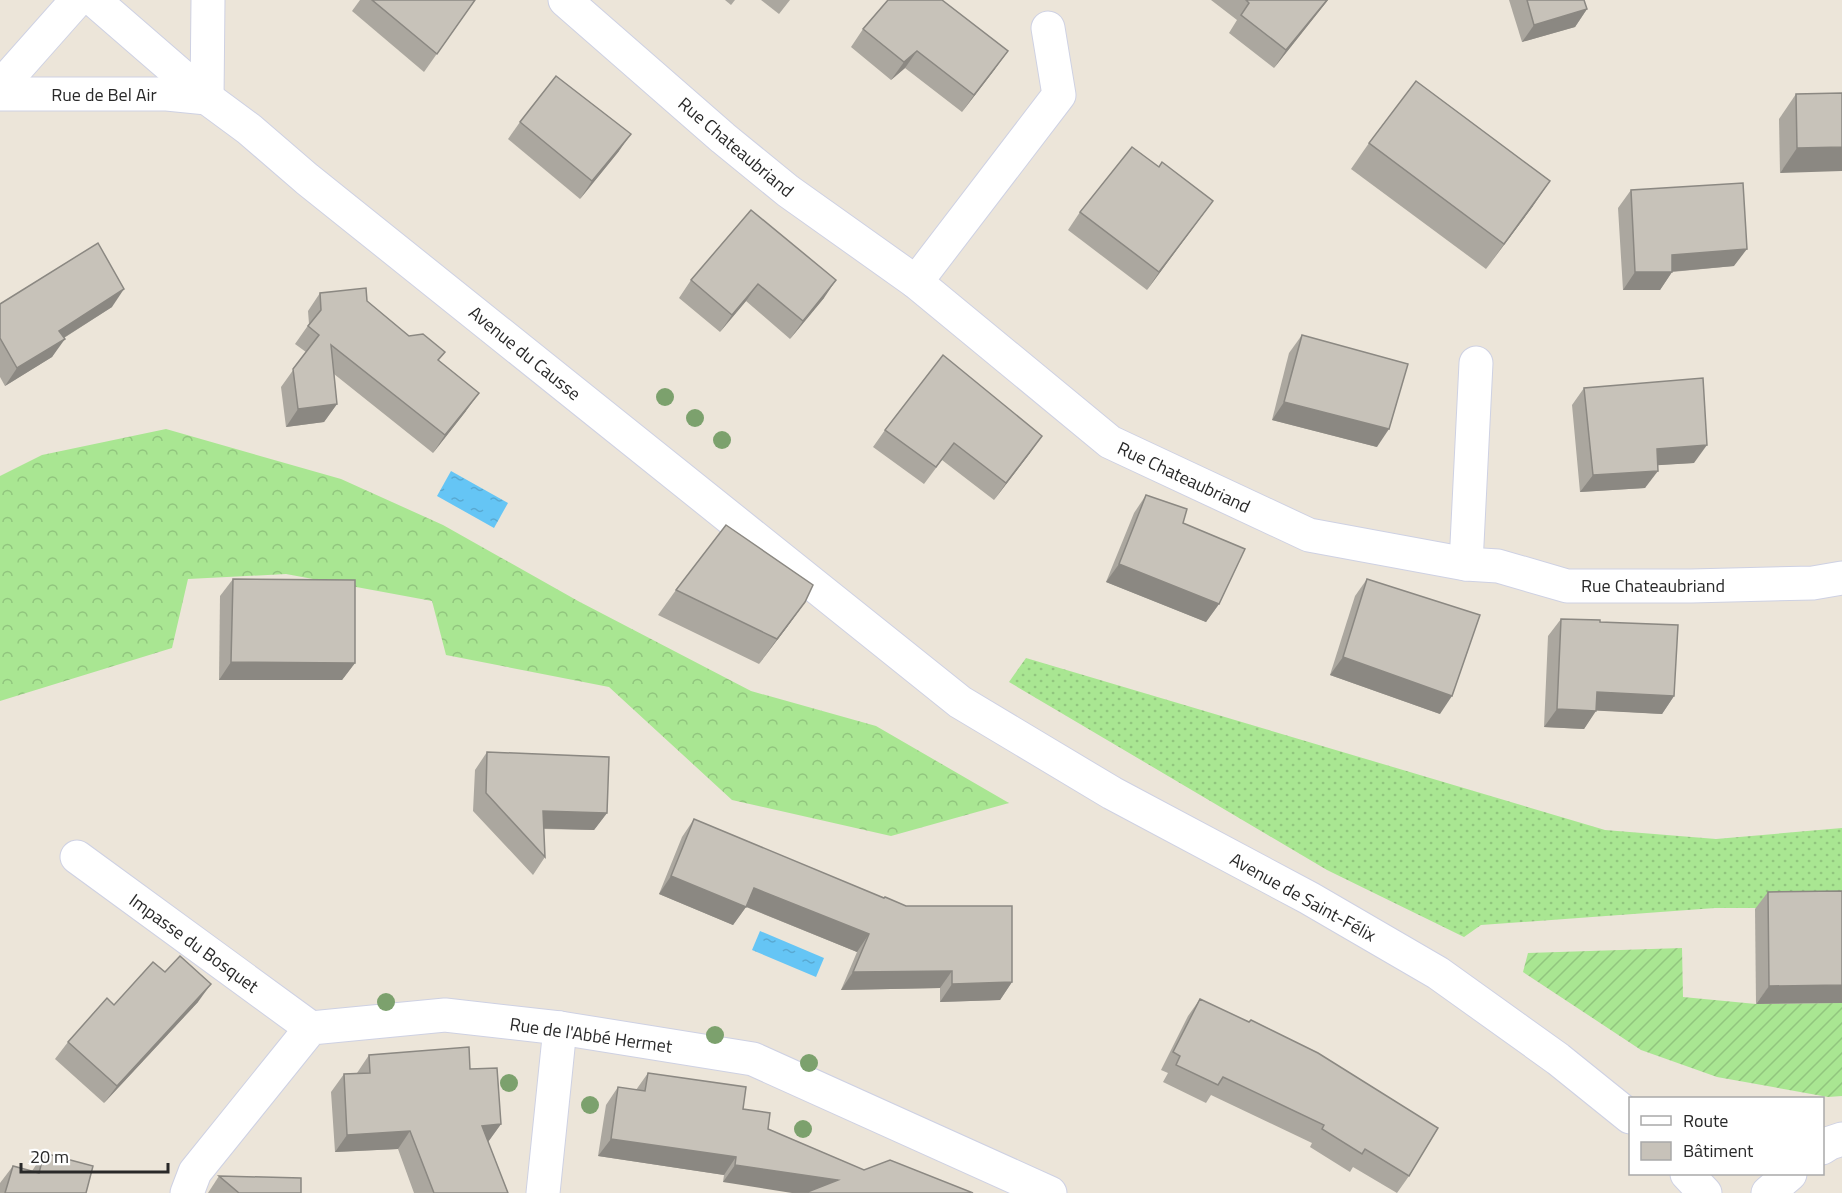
<svg xmlns="http://www.w3.org/2000/svg" width="1842" height="1193" font-family="'Titillium Web',sans-serif">
<style>
.grass{fill:url(#grass-dots)}
.forest{fill:url(#forest-crowns)}
.garden{fill:url(#garden-furrows)}
.water{fill:url(#water-ripples)}
.lines{fill:none;stroke-linecap:round;stroke-linejoin:round}
.minor-casing{stroke:#ced1e3;stroke-width:35}
.minor{stroke:#fff;stroke-width:33}
.tree{fill:#7ca16d}
.wall{fill:#aba79f}
.shaded-wall{fill:#8b8882}
.building{fill:#c7c2b9;stroke:#8b8882;stroke-width:1.5}
.labels{text-anchor:middle;dominant-baseline:central;stroke-width:4.5;stroke-linejoin:round;paint-order:stroke}
.street-label{font-size:18px;fill:#292929;stroke:#fff}
</style>
<defs>
<pattern id="grass-dots" width="8" height="8" patternUnits="userSpaceOnUse" patternTransform="scale(1.5)"><rect width="8" height="8" fill="#a9e692"/><path d="M2 2h.1M6 6h.1" fill="none" stroke="#91c57e" stroke-width="1.8" stroke-linecap="round"/></pattern>
<pattern id="forest-crowns" width="20" height="18" patternUnits="userSpaceOnUse" patternTransform="scale(1.5)"><rect width="20" height="18" fill="#a9e692"/><path d="M2 6a3 3 0 1 1 6 0M12 15a3 3 0 1 1 6 0" fill="none" stroke="#91c57e"/></pattern>
<pattern id="garden-furrows" width="10" height="10" patternUnits="userSpaceOnUse" patternTransform="scale(1.5)"><rect width="10" height="10" fill="#a9e692"/><path d="M-1 1l2-2M0 10L10 0M9 11l2-2" fill="none" stroke="#91c57e"/></pattern>
<pattern id="water-ripples" width="26" height="14" patternUnits="userSpaceOnUse" patternTransform="scale(1.5)"><rect width="26" height="14" fill="#65c5f5"/><path d="M2 4q2-2 4 0t4 0M15 11q2-2 4 0t4 0" fill="none" stroke="#58a9d2"/></pattern>
</defs>
<rect width="100%" height="100%" fill="#ece5d9"/>
<path class="grass" d="M1026,658l579,172 111,9 126,-11v80h-127l-234,17 -17,12 -137,-67 -318,-188z"/>
<path class="forest" d="M166,429l175,50 102,46 135,76 173,90 125,35 133,77 -118,33 -159,-36 -123,-113 -163,-32 -14,-54 -146,-27 -98,5 -16,69 -172,53v-225l42,-21z"/>
<path class="garden" d="M1682,948l1,49 73,7 86,-1v93l-14,1 -111,-20 -76,-27 -118,-78 5,-19z"/>
<g class="water">
<path d="M451,471l57,32 -14,25 -57,-32z"/>
<path d="M760,931l64,27 -8,19 -64,-27z"/>
</g>
<g class="lines">
<g class="minor-casing">
<g id="minor">
<path d="M94,0l113,98 42,31 58,50 653,523 152,91 197,105 129,75 120,86 72,58"/>
<path d="M565,0l158,138 65,53 128,91 194,160 199,93 157,29 32,2 69,20h124l122,-3 29,-5"/>
<path d="M0,87l77,-87"/>
<path d="M0,94h167l40,4 1,-98"/>
<path d="M916,282l143,-187 -11,-67"/>
<path d="M1466,564l10,-201"/>
<path d="M77,857l234,171"/>
<path d="M1822,1148l8,-5 12,-4"/>
<path d="M1687,1174l18,19"/>
<path d="M187,1193l8,-21 116,-144 134,-13 115,13 193,31 297,134"/>
<path d="M543,1193l17,-165"/>
<path d="M1768,1193l22,-19"/>
</g>
</g>
<use href="#minor" class="minor"/>
</g>
<g class="tree">
<circle cx="665" cy="397" r="9"/>
<circle cx="695" cy="418" r="9"/>
<circle cx="722" cy="440" r="9"/>
<circle cx="386" cy="1002" r="9"/>
<circle cx="715" cy="1035" r="9"/>
<circle cx="809" cy="1063" r="9"/>
<circle cx="509" cy="1083" r="9"/>
<circle cx="590" cy="1105" r="9"/>
<circle cx="803" cy="1129" r="9"/>
</g>
<g class="wall">
<path d="M360,0h115l-51,72 -72,-61z"/>
<path d="M725,0h10l-4,5z"/>
<path d="M761,0h29l-11,14z"/>
<path d="M1211,0h117l-54,68 -45,-35 8,-13z"/>
<path d="M1509,0h75l3,9 -12,18 -53,15z"/>
<path d="M863,29l132,40 -33,43 -57,-44 -14,12 -40,-33z"/>
<path d="M1842,93l-62,80 -1,-54 17,-25z"/>
<path d="M520,122l99,29 -39,48 -72,-60z"/>
<path d="M1369,143l164,63 -47,63 -135,-100z"/>
<path d="M1159,167l54,34 -66,89 -79,-60 12,-18z"/>
<path d="M1631,190l103,76 -62,6 -12,18h-37l-5,-82z"/>
<path d="M751,210l73,88 -34,41 -44,-38 -26,31 -41,-34 12,-18z"/>
<path d="M320,293l47,8 72,60 27,50 -33,42 -99,-79 3,30 -13,18 -38,5 -5,-40 25,-35 -11,-8 14,-20 -1,-13z"/>
<path d="M0,304l112,3 -48,31 -12,19 -47,29 -5,-9z"/>
<path d="M1302,335l75,112 -105,-27 17,-67z"/>
<path d="M1584,388l110,75 -37,2 -12,23 -65,4 -8,-87z"/>
<path d="M885,430l145,23 -36,47 -52,-40 -18,24 -51,-37z"/>
<path d="M1146,495l37,28 36,81 -13,18 -100,-40 28,-69z"/>
<path d="M233,579l122,84 -13,17h-123l1,-84z"/>
<path d="M1367,579l73,135 -110,-39 25,-79z"/>
<path d="M676,590l129,12 -18,25 -28,37 -101,-49z"/>
<path d="M1561,619l39,3 74,74 -12,18 -66,-4 -12,19 -40,-2 4,-91z"/>
<path d="M487,752l120,61 -13,17 -51,-1 2,28 -12,18 -60,-64 2,-41z"/>
<path d="M694,819l318,163 -12,18 -60,2v-14l-99,2 16,-38 -111,-45 -13,18 -74,-31 23,-57z"/>
<path d="M1842,891l-86,113 -1,-95 13,-17z"/>
<path d="M1200,999l209,177 -12,17 -44,-26 -3,5 -40,-25 2,-4 -101,-48 -5,8 -43,-21 5,-9 -7,-3 27,-54z"/>
<path d="M198,1002l-94,101 -49,-44 13,-17 46,-37z"/>
<path d="M369,1055l101,14 31,55 -13,18 20,51h-94l-16,-44 -63,3 -4,-60 13,-18 13,-1z"/>
<path d="M648,1073l95,36 25,20 96,41 109,23 -250,-11 1,-7 -126,-19 8,-51 12,-18 18,3z"/>
<path d="M44,1153l42,40h-86v-10l13,-17 19,5z"/>
<path d="M219,1176l82,17h-93z"/>
</g>
<g class="shaded-wall">
<path d="M1327,0h1l-54,68 12,-18z"/>
<path d="M1587,9l-12,18 -53,15 12,-17z"/>
<path d="M917,51l-12,17 -14,12 13,-18z"/>
<path d="M1008,51l-13,18 -33,43 12,-17z"/>
<path d="M631,134l-12,17 -39,48 12,-18z"/>
<path d="M1842,147v24l-62,2 17,-25z"/>
<path d="M1550,181l-17,25 -47,63 18,-25z"/>
<path d="M1213,201l-13,17 -53,72 12,-18z"/>
<path d="M1747,249l-13,17 -67,6h5l-12,18h-37l12,-18 37,-17z"/>
<path d="M836,280l-12,18 -34,41 13,-18z"/>
<path d="M758,284l-12,17 -26,31 12,-17z"/>
<path d="M124,289l-12,18 -66,42 13,-18z"/>
<path d="M65,339l-13,18 -47,29 12,-18z"/>
<path d="M479,393l-13,18 -33,42 12,-18z"/>
<path d="M1284,402l105,27 -12,18 -105,-27z"/>
<path d="M337,404l-13,18 -38,5 12,-18z"/>
<path d="M1042,436l-12,17 -36,47 12,-17z"/>
<path d="M1707,445l-13,18 -49,3 12,-17z"/>
<path d="M1658,471l-13,17 -65,4 13,-17z"/>
<path d="M1119,564l100,40 -13,18 -100,-40z"/>
<path d="M805,602l-18,25 -28,37 18,-25z"/>
<path d="M1343,657l109,39 -12,18 -110,-39z"/>
<path d="M231,662l124,1 -13,17h-123z"/>
<path d="M1597,692l77,4 -12,18 -77,-4z"/>
<path d="M1557,709l39,2 -12,18 -40,-2z"/>
<path d="M543,811l64,2 -13,17 -64,-2z"/>
<path d="M671,876l75,31 -13,18 -74,-31z"/>
<path d="M754,888l115,46 -12,18 -115,-47z"/>
<path d="M952,971l-12,17 -99,2 12,-18z"/>
<path d="M1012,982l-12,18 -60,2 12,-18z"/>
<path d="M211,984l-13,18 -94,101 13,-17z"/>
<path d="M1842,985v18l-86,1 13,-18z"/>
<path d="M501,1124l-13,18 -6,-16z"/>
<path d="M410,1131l-12,18 -63,3 12,-17z"/>
<path d="M611,1139l125,18 -12,18 -126,-19z"/>
<path d="M735,1165l103,15 -9,13h-37l-69,-11z"/>
</g>
<g class="building">
<path d="M372,0h103l-38,54z"/>
<path d="M888,0h54l66,51 -34,44 -57,-44 -13,11 -41,-33z"/>
<path d="M1246,0h81l-41,50 -45,-35 8,-12z"/>
<path d="M1527,0h57l3,9 -53,16z"/>
<path d="M556,76l75,58 -39,47 -72,-59z"/>
<path d="M1416,81l134,100 -46,63 -135,-101z"/>
<path d="M1842,93v54l-45,1 -1,-54z"/>
<path d="M1132,147l27,20 3,-5 51,39 -54,71 -79,-60z"/>
<path d="M1743,183l4,66 -75,6v17h-37l-4,-82z"/>
<path d="M751,210l85,70 -33,41 -45,-37 -26,31 -41,-35z"/>
<path d="M98,243l26,46 -65,42 6,8 -48,29 -17,-30v-34z"/>
<path d="M366,288l1,13 42,35 14,-2 22,18 -7,8 41,33 -34,42 -114,-90 6,59 -39,5 -5,-40 26,-34 -11,-9 13,-16 -1,-17z"/>
<path d="M1302,335l106,29 -19,65 -105,-27z"/>
<path d="M943,355l99,81 -36,47 -52,-40 -18,24 -51,-37z"/>
<path d="M1703,378l4,67 -50,4 1,22 -65,4 -9,-87z"/>
<path d="M1146,495l41,14 -4,14 62,26 -26,55 -100,-40z"/>
<path d="M726,525l87,60 -8,17 -28,37 -101,-49z"/>
<path d="M233,579l122,1v83l-124,-1z"/>
<path d="M1367,579l113,36 -28,81 -109,-39z"/>
<path d="M1561,619l39,1v2l78,3 -4,71 -77,-4 -1,19 -39,-2z"/>
<path d="M487,752l122,5 -2,56 -64,-2 2,46 -59,-64z"/>
<path d="M694,819l190,79 1,-1 21,9h106v76l-60,2v-13l-99,1 16,-38 -115,-46 -8,19 -75,-31z"/>
<path d="M1842,891v94l-73,1 -1,-94z"/>
<path d="M180,956l31,28 -94,102 -49,-44 39,-44 7,7 39,-43 12,10z"/>
<path d="M1200,999l49,23 2,-2 67,33 120,75 -29,48 -44,-27 -3,5 -40,-25 2,-4 -101,-48 -5,8 -42,-20 4,-9 -7,-4z"/>
<path d="M469,1047l1,22 27,-1 4,56 -19,2 26,67h-74l-24,-62 -63,4 -3,-61 26,-1 -1,-18z"/>
<path d="M648,1073l98,14 -3,22 27,4 -2,16 96,41 26,-10 83,33h-168l33,-13 -103,-15 1,-8 -125,-18 7,-52 27,4z"/>
<path d="M44,1153l49,13 -7,27h-81l8,-27 26,7z"/>
<path d="M219,1176l82,2v15h-62z"/>
</g>
<g class="labels">
<g class="street-label">
<text x="104" y="94">Rue de Bel Air</text>
<text transform="translate(736 147) rotate(40)">Rue Chateaubriand</text>
<text transform="translate(525 353) rotate(39)">Avenue du Causse</text>
<text transform="translate(1184 477) rotate(25)">Rue Chateaubriand</text>
<text x="1653" y="585">Rue Chateaubriand</text>
<text transform="translate(1303 897) rotate(29)">Avenue de Saint-Félix</text>
<text transform="translate(194 943) rotate(36)">Impasse du Bosquet</text>
<text transform="translate(591 1035) rotate(8)">Rue de l'Abbé Hermet</text>
</g>
</g>
<rect x="1629" y="1097" width="195" height="78" fill="#ffffff" stroke="#a9a9a9" stroke-width="1.5"/>
<rect x="1641" y="1116" width="30" height="9" fill="#ffffff" stroke="#a9a9a9" stroke-width="1.5"/>
<text x="1683" y="1127" font-size="18" fill="#292929">Route</text>
<rect x="1641" y="1142" width="30" height="18" fill="#c7c2b9" stroke="#a9a9a9" stroke-width="1.5"/>
<text x="1683" y="1157" font-size="18" fill="#292929">Bâtiment</text>
<path d="M21 1163v9h147v-9" fill="none" stroke="#292929" stroke-width="3"/>
<text x="30" y="1163" font-size="18" fill="#292929" stroke="#ffffff" stroke-width="4.5" paint-order="stroke">20 m</text>
</svg>
